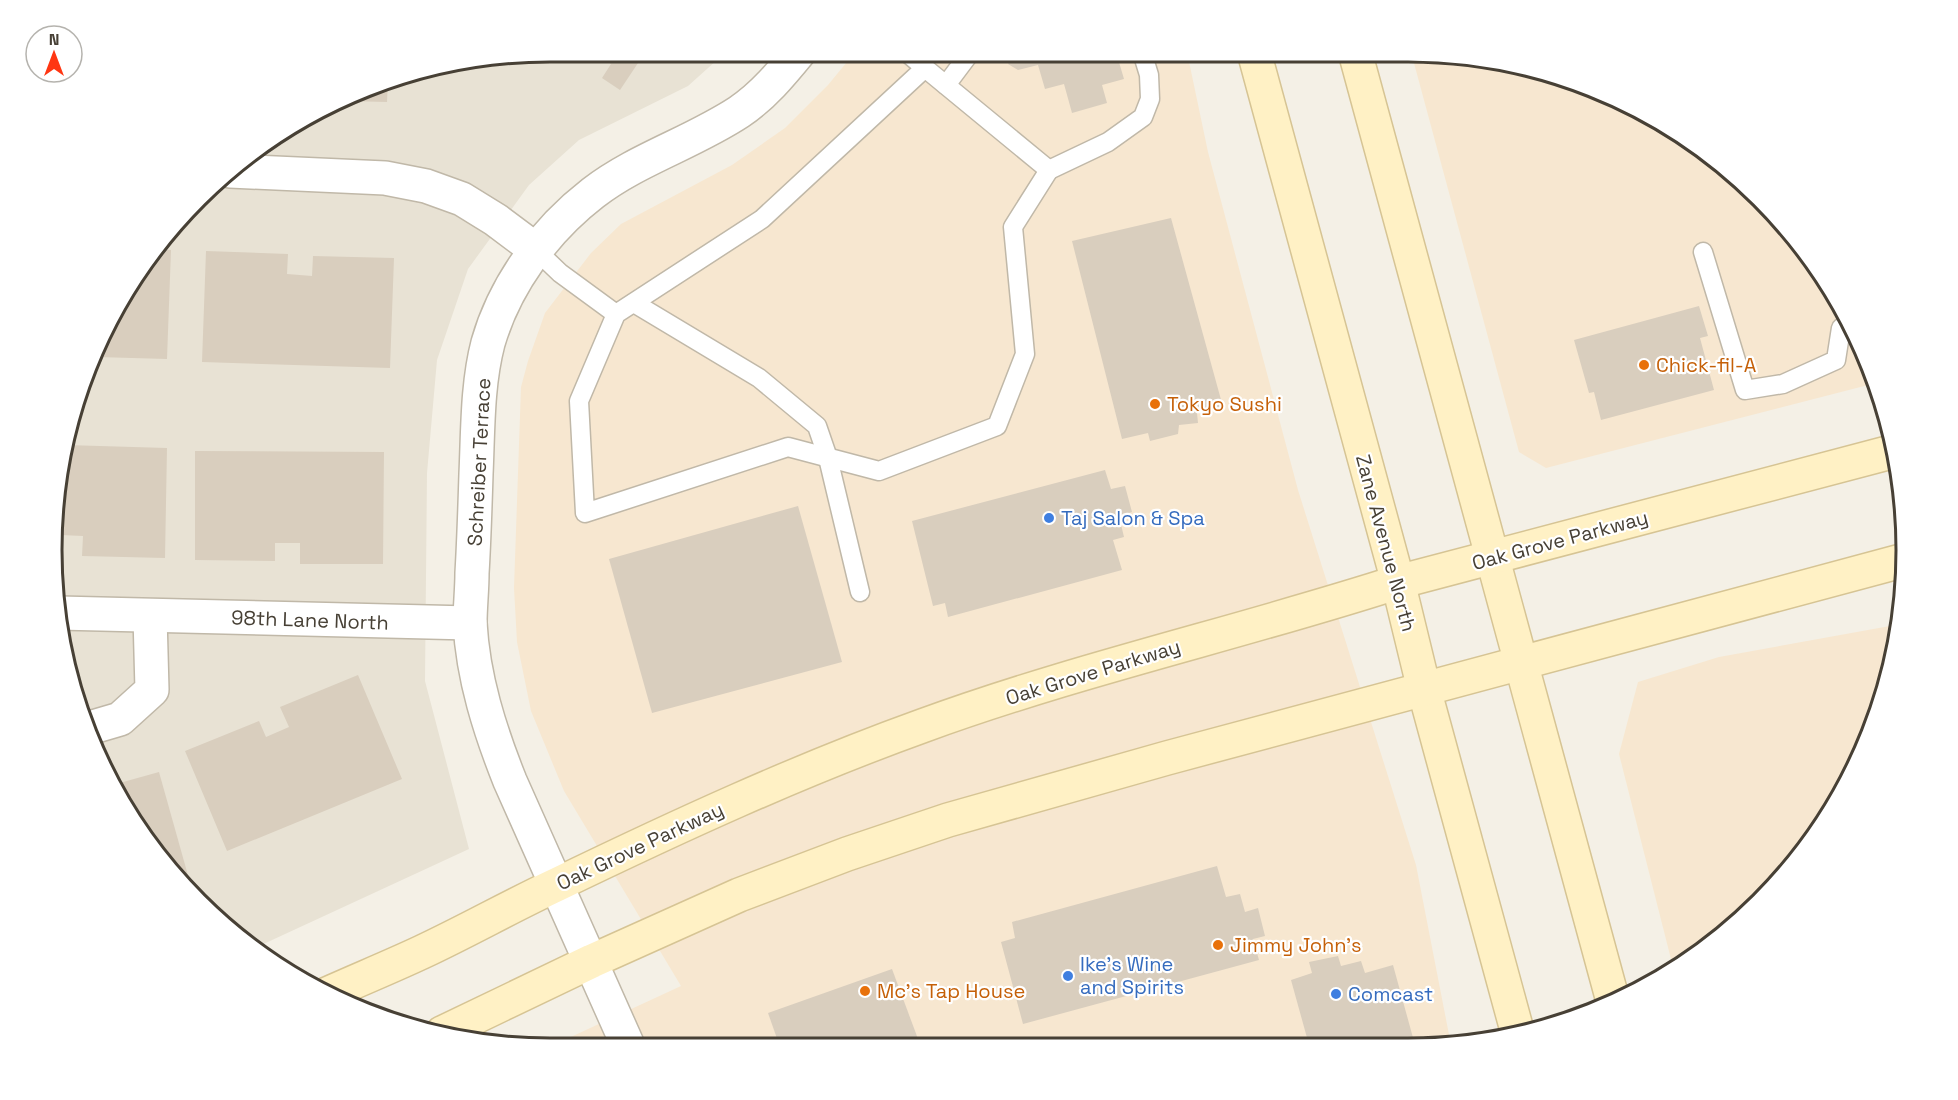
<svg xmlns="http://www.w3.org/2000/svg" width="1958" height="1100" font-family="'Space Grotesk',sans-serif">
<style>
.residential{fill:#e8e2d4}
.commercial{fill:#f7e7d0}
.building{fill:#d9cebe}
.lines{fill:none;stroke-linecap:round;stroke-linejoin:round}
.lane-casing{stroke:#c0b8a8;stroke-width:21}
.street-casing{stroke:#c0b8a8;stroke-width:36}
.secondary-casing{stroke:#d6c494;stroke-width:36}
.lane{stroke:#fff;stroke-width:18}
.street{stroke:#fff;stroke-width:33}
.secondary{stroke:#fff1c5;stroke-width:33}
.food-dot{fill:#e8710a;stroke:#fff;stroke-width:2}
.shop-dot{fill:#3f7fe0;stroke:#fff;stroke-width:2}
.labels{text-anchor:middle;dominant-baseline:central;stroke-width:4.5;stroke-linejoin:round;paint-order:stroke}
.food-label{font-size:20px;fill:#c56008;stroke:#fff;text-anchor:start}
.street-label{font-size:20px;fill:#474035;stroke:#fff}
.shop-label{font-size:20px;fill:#366cbe;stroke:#fff;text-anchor:start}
.rim{fill:none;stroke:#474035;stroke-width:3}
</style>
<rect width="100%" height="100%" fill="#f4f0e6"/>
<path class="residential" d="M550,51h177l-39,35 -109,54 -50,45 -61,84 -31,91 -10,113 -2,208 44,168 -212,98 -82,-68 -86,-138 -37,-159 16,-161 67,-149 112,-118 143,-77z"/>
<g class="commercial">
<path d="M856,51l331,1 21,100 90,338 118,375 35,180 -904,3 134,-62 -117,-195 -33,-80 -14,-69 -3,-54 7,-201 7,-26 17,-48 46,-60 30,-29 111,-59 53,-37 43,-43z"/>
<path d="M1411,52h29l128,25 90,41 79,57 67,72 52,83 20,53 -330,85 -27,-16z"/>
<path d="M1901,624l-21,87 -40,89 -79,103 -76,62 -11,6 -55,-217 19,-72 81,-25z"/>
</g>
<g class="building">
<path d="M593,51h53l-26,39 -18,-12 9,-14z"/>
<path d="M1016,52h100l8,27 -22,6 5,18 -35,10 -8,-29 -19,5 -7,-24 -20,5 -10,-6z"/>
<path d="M388,79l-1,23 -41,-1z"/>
<path d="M1171,218l52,189 -26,6 1,10 -19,2 -1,9 -28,7 -2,-8 -26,6 -50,-198z"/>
<path d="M157,249l14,1 -4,109 -70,-2 38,-85z"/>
<path d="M206,251l82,3 -1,20 25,2 1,-20 81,2 -4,110 -188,-6z"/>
<path d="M1699,306l9,30 -8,2 14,52 -113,30 -7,-28 -5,1 -15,-53z"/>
<path d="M66,445l101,3 -2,110 -83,-2 1,-20 -22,-1v20h-6z"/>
<path d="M195,451l189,1 -1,112h-83v-21h-25v18l-80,-1z"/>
<path d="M1105,470l6,19 14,-3 7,26 -13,4 5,21 -11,3 9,30 -174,47 -3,-14 -12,3 -21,-85z"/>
<path d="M798,506l44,156 -190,51 -43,-154z"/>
<path d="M358,675l44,104 -175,72 -42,-100 74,-30 7,16 23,-10 -9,-20z"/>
<path d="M159,772l30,107 -10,3 -4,-3 -59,-95z"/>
<path d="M1217,866l9,31 14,-3 5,18 13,-4 7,28 -12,3 6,21 -236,64 -22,-82 14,-4 -3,-16z"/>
<path d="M1338,956l3,10 20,-5 4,12 28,-8 22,80h-106l-18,-65 21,-7 -3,-11z"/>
<path d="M892,969l29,78h-141l-12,-34z"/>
</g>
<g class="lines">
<g class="lane-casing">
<g id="lane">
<path d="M905,51l20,17"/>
<path d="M946,85l21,-28 1,-6"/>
<path d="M1049,170l59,-28 35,-25 7,-18 -1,-24 -7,-23"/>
<path d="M536,250l24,23 56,41 146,-95 163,-151 124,102 -36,57 12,127 -28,72 -118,45 -91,-24 -203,66 -6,-112 37,-87"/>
<path d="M1703,252l42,138 38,-6 53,-24 5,-32"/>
<path d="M634,303l125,75 58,48 11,32 32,134"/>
</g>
</g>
<g class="street-casing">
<g id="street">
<path d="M230,171l155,7 41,8 36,13 34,21 40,30"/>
<path d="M59,613l411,10"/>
<path d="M86,729l34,-10 32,-29 -2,-74"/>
<path d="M629,1048l-119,-267c-20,-50 -37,-103 -40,-158 0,-16 2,-33 2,-50 2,-33 3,-66 4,-99 2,-43 1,-89 12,-131 17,-59 57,-113 105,-150 44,-34 99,-50 146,-81 24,-16 43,-39 61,-61"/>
</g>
</g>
<g class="secondary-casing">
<g id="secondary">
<path d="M1254,52l144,530 26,107 94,345"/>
<path d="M1355,52c85,316 173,632 258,949"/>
<path d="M327,994c31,-14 63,-27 95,-42 45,-21 89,-46 134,-67 120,-58 241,-114 366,-159 156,-57 318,-93 476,-144l497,-131"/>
<path d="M442,1033l150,-72 147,-66 108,-41 101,-34 219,-62 738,-198"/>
</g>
</g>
<use href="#lane" class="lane"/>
<use href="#street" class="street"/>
<use href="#secondary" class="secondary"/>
</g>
<g class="food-dot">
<circle cx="1644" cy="365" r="6"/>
<circle cx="1155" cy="404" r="6"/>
<circle cx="1218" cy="945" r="6"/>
<circle cx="865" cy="991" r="6"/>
</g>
<g class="shop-dot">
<circle cx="1049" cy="518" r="6"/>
<circle cx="1068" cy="976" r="6"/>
<circle cx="1336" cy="994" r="6"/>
</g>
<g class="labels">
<g class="food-label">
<text x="1656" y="365">Chick-fil-A</text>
<text x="1167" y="404">Tokyo Sushi</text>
<text x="1230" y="945">Jimmy John's</text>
<text x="877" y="991">Mc's Tap House</text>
</g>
<g class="street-label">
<text transform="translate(479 462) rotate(-87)">Schreiber Terrace</text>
<text transform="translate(1560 540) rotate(-15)">Oak Grove Parkway</text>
<text transform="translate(1386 543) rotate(75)">Zane Avenue North</text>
<text transform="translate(310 620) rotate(2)">98th Lane North</text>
<text transform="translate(1093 672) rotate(-17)">Oak Grove Parkway</text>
<text transform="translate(640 846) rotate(-25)">Oak Grove Parkway</text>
</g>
<g class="shop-label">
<text x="1061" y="518">Taj Salon &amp; Spa</text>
<text x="1080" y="964">Ike's Wine<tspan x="1080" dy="23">and Spirits</tspan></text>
<text x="1348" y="994">Comcast</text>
</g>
</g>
<path d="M0 0H1958V1100H0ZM550 62H1408A488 488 0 0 1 1896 550V550A488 488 0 0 1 1408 1038H550A488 488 0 0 1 62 550V550A488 488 0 0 1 550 62Z" fill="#fff" fill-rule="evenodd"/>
<path class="rim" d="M550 62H1408A488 488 0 0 1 1896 550V550A488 488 0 0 1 1408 1038H550A488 488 0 0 1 62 550V550A488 488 0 0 1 550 62Z"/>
<g transform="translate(54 54)"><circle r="28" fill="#ffffff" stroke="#b5b3ae" stroke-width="1.5"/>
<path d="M0-4.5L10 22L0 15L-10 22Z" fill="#ff3612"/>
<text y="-9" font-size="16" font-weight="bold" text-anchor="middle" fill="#474035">N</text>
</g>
</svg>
